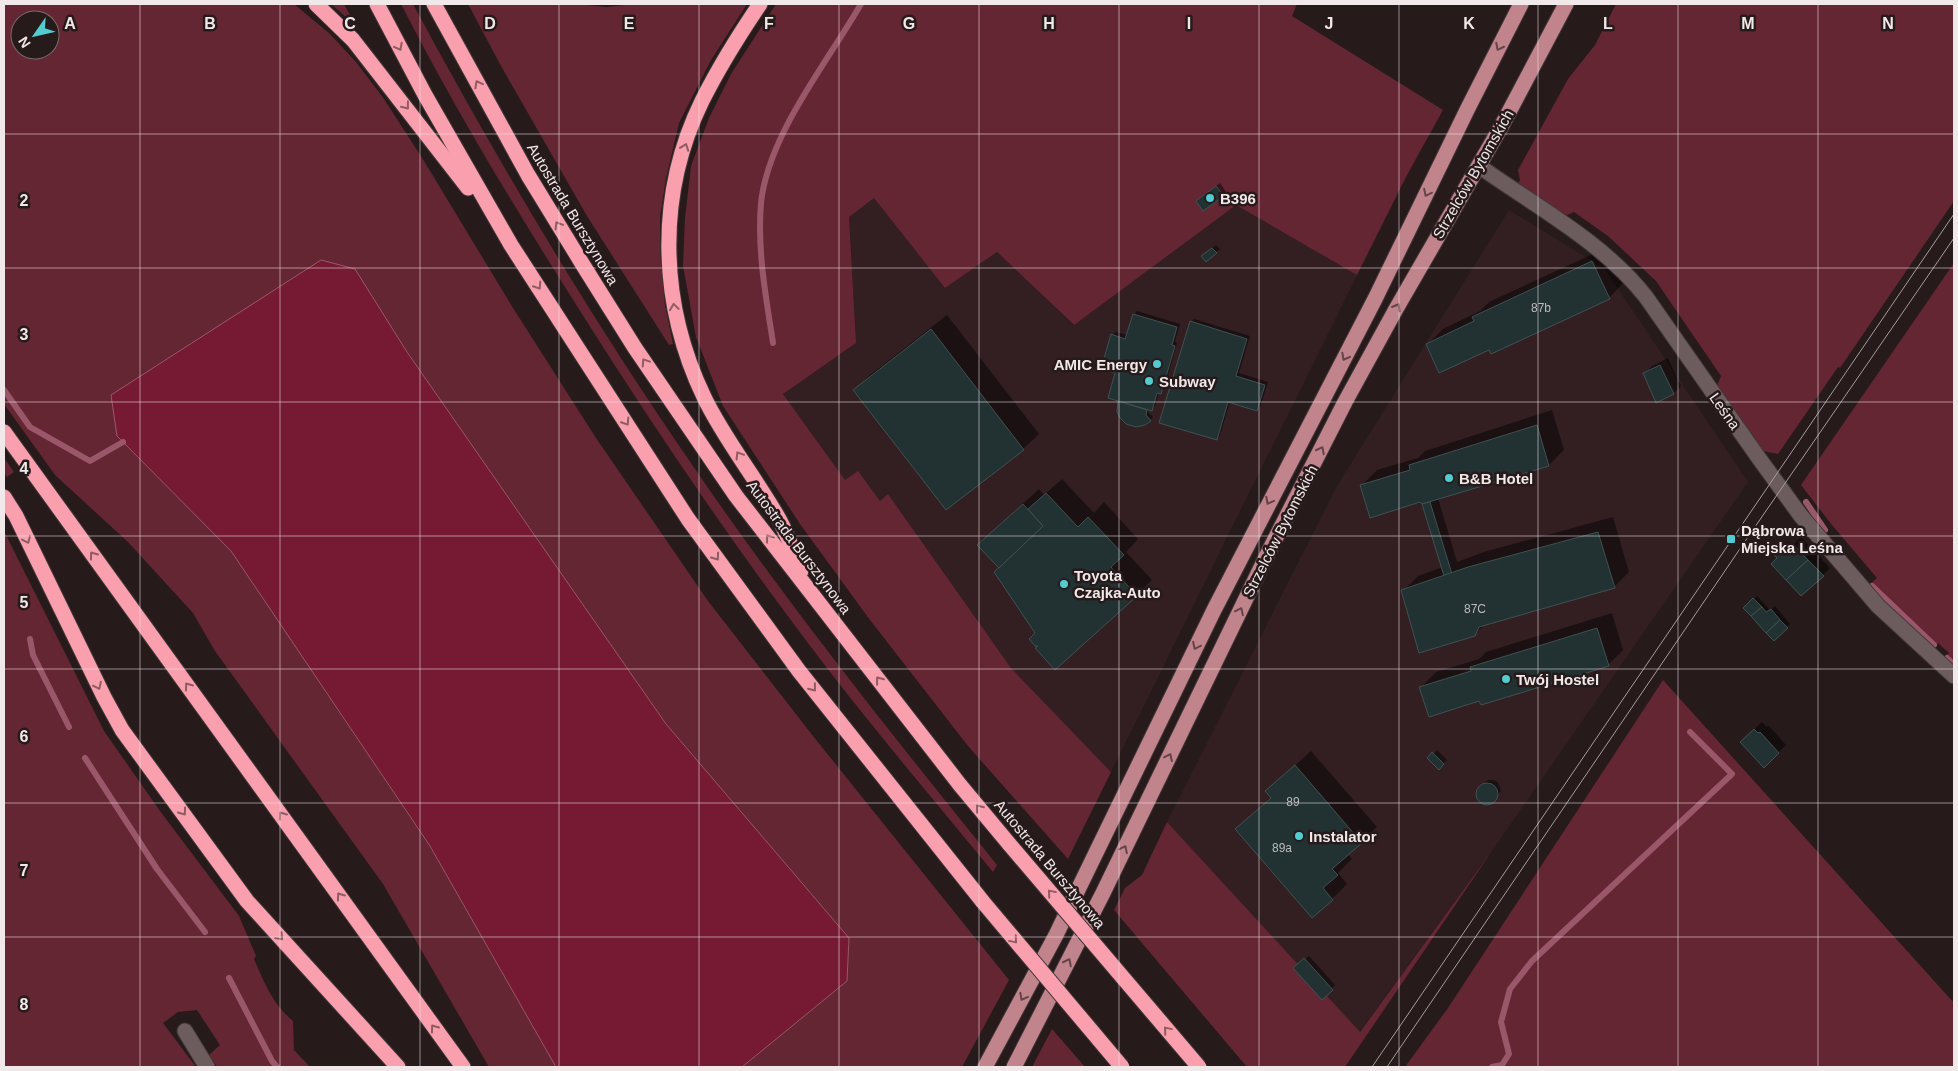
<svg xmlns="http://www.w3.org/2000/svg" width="1958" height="1071" font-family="Helvetica,sans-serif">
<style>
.built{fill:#331f22}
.green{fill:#652633;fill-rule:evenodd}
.water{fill:#761933;stroke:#9b576a}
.shadow{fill:#0007}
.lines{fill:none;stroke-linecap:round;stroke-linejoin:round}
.stream{stroke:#9b576a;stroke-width:6}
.building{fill:#223233;stroke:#405151}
.street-casing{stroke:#413738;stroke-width:17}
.primary-casing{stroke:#413738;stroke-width:17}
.highway-casing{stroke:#413738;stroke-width:17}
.street{stroke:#6c5c5e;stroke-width:15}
.primary{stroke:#c1848d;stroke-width:15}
.highway{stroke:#f99fad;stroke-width:15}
.tram{stroke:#a69c9d;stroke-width:1}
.highway-bridge-casing{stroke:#413738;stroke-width:17;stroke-linecap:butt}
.highway-bridge{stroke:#f99fad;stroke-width:15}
.oneway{stroke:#905c64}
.oneway2{stroke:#654449}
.grid{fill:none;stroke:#f1e8e9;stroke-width:1;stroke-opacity:0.55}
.poi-dot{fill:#52ccd0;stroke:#271a1b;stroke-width:2}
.labels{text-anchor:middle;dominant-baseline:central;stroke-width:5;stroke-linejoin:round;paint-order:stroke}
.number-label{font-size:12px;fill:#bdbabc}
.street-label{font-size:15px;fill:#f1e8e9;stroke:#271a1b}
.poi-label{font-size:15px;font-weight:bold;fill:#f1e8e9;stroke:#271a1b;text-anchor:start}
.grid-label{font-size:16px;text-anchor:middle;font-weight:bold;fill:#f1e8e9;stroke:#271a1b;stroke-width:5;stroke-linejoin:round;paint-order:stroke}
</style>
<rect width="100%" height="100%" fill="#271a1b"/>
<g class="built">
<path d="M874,198l71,90 52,-36 76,73 163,-120 121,70 -246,497 -100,-104 -123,-174 -8,7 -35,-21 -62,-86 73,-51 -7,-126z"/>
<path d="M1509,210l95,58 144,214 -256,369 -133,181 -192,-210 170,-336z"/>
</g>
<g class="green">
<path d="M4,4h290l36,30 26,28 28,37 40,62 89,147 83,130 112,163 105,135 196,244 -47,87h-220l105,-86 2,-43 -183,-214 -259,-372 -52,-82 -232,172 108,109 199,295 126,221h-67l-106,-183 -168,-233 -22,-38 -65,-71 -73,-67 -51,-71zM20,20h30v30h-30z"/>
<path d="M331,4h13l12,22z"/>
<path d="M401,4h12c86,160 179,316 282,465 94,137 198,267 302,396l-4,7c-47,-57 -95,-114 -141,-172 -97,-123 -186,-253 -270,-386 -64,-101 -127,-204 -181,-310z"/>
<path d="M468,4h108l31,3 27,-3h113l-36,56 -32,63 -13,55 -6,39v36l5,52 8,39 -4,1 -82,-129 -86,-150z"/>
<path d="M776,4h521l-5,12 151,94 -36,65 -50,100 -121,-70 -162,120 -77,-73 -52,36 -71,-90 -25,19 7,126 -73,51 62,86 13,-9 22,30 8,-7 123,174 100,104 -43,87 -100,-113 -98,-126 -70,-96 -77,-118 -27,-69 -13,-71 2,-48 6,-52 18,-48 22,-44z"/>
<path d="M1616,4h338v197l-114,167 -2,-1 -60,87 -15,-3 -46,-65 4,-10 -65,-95 -48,-45 -34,-24 -7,3 -4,-2 -2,1 -43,-31 2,-3 -2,-10 50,-91 27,-34z"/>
<path d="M1954,263v407l-11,-11 6,-6 -11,-10 -6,6 -64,-63 9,-8 -45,-53 -31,-40z"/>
<path d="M4,458l10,14 -7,5 -3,-4z"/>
<path d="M4,531l100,200 56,80 79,105 17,40 -2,3c10,23 19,46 39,62l1,29 16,17h-93l-8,-12 11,-10 -23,-35 -19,2 -15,11 33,44h-192z"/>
<path d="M1663,680l291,323v64h-549l43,-59z"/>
<path d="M1167,822l193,210 132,-181 -147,216h-98l-133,-157 11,-22 17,-13z"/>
<path d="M1052,1029l33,38h-53z"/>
</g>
<path class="water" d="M321,260l34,9 52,83 259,372 183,214 -2,43 -105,86h-186l-126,-221 -199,-295 -114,-115 -6,-41z"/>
<g class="shadow">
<path d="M1220,183l6,9 -3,3 -23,3z"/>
<path d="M1216,245l4,4 -4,3 -10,1z"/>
<path d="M1608,247l16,35 -15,16 -181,46 15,-15 37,-18 9,-9z"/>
<path d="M1137,311l43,13 -5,17 2,2 -13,47 -5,2 -4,14 -4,4 -2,-1 -1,3 5,5 -3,3 -32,-12 2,-8 -8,-65 4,-3 12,3 6,-20z"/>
<path d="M947,315l92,119 -16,15 -77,59 -91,-118 15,-15z"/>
<path d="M1194,319l56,17 -11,37 29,9 -8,25 -3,3 -27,-8 -10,33 -3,4 -26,-117z"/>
<path d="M1668,358l13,28 -7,7 -17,8 -12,-28 7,-7z"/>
<path d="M1552,410l12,40 -15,15 -111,33 19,64 27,-10 129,-35 16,55 -15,15 -129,37 -11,11 -71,-44 15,-15 25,-9 -20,-64 -2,-3 -59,-15 15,-15 41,-12 7,-7z"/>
<path d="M1062,479l32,34 10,-11 34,37 -12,13 26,28 -16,15 -95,50 -5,-12 -36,-66 -6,-37 45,-41 5,6z"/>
<path d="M1801,537l29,31 -7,7 -44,-17 -4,-3 14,-13 4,3z"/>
<path d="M1757,596l13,14 5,-4 15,18 -16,15 -29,-31z"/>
<path d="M1612,613l11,37 -15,15 -187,22 15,-15 43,-13 7,-7z"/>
<path d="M1762,722l5,5 1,-2 18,20 -22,21 -15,-32z"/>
<path d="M1437,750l10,10 -8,8 -10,-10z"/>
<path d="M1311,751l66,76 -29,27 4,5 -14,14 9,11 -15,15 -96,-70 35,-32 -4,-6z"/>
<path d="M1488,780h5l5,2 3,9 -8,10 -7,2 -6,-3 -2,-6 1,-6z"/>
<path d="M1309,956l26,29 -13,13 -27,-29z"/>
</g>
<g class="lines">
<g class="stream">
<path d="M773,343c-7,-46 -16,-93 -12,-140 7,-68 66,-140 100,-199"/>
<path d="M4,390l26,37 60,34 33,-19"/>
<path d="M1806,502l19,28"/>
<path d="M1872,586l62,59"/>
<path d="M30,639l3,16 36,72"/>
<path d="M1947,658l7,7"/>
<path d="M85,758l72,111 48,63"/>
<path d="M229,978l43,83 5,6"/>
<path d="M1492,1067l10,-2 7,-11 -8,-32 9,-33 22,-28 200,-187 -42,-42"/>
</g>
</g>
<g class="building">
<path d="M1216,186l8,10 -21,15 -7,-10z"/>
<path d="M1212,248l5,5 -11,9 -5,-6z"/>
<path d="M1592,261l18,38 -119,55 -2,-4 -50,23 -13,-29 48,-23 -2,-4z"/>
<path d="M1133,314l44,13 -5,18 3,1 -14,48 -4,-1 -5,18 -44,-13 7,-25 -14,-4 10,-35 14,5z"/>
<path d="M1190,321l57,18 -11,37 29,9 -8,26 -29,-9 -11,38 -58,-17z"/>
<path d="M931,329l93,121 -78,60 -93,-120z"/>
<path d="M1660,365l14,29 -18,9 -13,-30z"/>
<path d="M1118,401l29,9 -1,5 5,6 -6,4 -9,2 -10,-3 -6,-6 -3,-6z"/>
<path d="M1537,425l12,41 -127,38 -2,-2 -50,16 -10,-33 50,-15 -1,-5z"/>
<path d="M1046,493l32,34 10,-10 36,38 -13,12 26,29 -82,74 -20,-22 3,-2h-3l-6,-7 6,-6 -41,-61 49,-46 -15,-17z"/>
<path d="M1430,502l22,72 -8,2 -22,-72z"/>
<path d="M1023,504l20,22 -44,42 -22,-23z"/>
<path d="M1598,532l17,56 -136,39 -4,9 -56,17 -18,-63 67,-23z"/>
<path d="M1793,544l15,16 -22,20 -15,-16 6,-6 -3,-3 7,-7 3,4z"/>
<path d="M1808,560l16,16 -23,20 -15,-16z"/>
<path d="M1753,598l9,9 -11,9 -8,-8z"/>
<path d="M1762,607l4,5 5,-3 9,11 -14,13 -15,-17z"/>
<path d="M1780,620l8,8 -14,13 -8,-8z"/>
<path d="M1597,628l12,38 -128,39 -2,-4 -50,16 -10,-30 52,-16 -1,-4z"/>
<path d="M1754,729l4,4 2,-1 19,21 -15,15 -24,-26z"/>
<path d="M1432,752l12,12 -5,6 -12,-12z"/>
<path d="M1295,765l67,78 -30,26 6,6 -15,13 10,12 -21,18 -77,-89 36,-31 -6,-7z"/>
<circle cx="1487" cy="794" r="11"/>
<path d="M1304,958l29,32 -11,10 -29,-32z"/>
</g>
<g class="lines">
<g class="street-casing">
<g id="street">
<path d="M1479,166c56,40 124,76 167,131l112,160 43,59 77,90 76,70"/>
<path d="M185,1031l22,36"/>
</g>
</g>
<g class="primary-casing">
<g id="primary">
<path d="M985,1067l71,-132 158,-325 161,-311 93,-191 53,-104"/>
<path d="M1014,1067l89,-174 167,-344 75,-147 51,-93 105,-182 65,-123"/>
</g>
</g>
<g class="highway-casing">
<g id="highway">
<path d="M316,4l37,36 115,148"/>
<path d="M377,4l48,91 86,150 177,274 111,152 184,231"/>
<path d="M434,4l94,171 55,90 52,83 101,148 224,289 50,60"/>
<path d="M760,4c-21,31 -41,63 -58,97 -46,94 -43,202 2,296 20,42 52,81 75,122 9,16 15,35 22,52"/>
<path d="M4,432l459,635"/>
<path d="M4,497l12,19 88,181 18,33 125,171 151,166"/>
</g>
</g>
<use href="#street" class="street"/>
<use href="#primary" class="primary"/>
<use href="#highway" class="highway"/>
<g class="tram">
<path d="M1372,1067l582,-853"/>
<path d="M1387,1067l361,-530 206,-299"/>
</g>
<g class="highway-bridge-casing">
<g id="highway-bridge">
<path d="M1010,845l189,222"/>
<path d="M983,902l139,165"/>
</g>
</g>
<use href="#highway-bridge" class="highway-bridge"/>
</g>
<defs><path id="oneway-chevron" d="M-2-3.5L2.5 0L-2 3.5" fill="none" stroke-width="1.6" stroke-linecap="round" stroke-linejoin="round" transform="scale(1.25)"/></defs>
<g class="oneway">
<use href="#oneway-chevron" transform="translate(399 47) rotate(62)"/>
<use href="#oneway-chevron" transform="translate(478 84) rotate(-119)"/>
<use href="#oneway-chevron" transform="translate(406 106) rotate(52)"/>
<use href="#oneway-chevron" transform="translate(685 147) rotate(-70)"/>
<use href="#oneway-chevron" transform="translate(558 225) rotate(-121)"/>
<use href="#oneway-chevron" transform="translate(538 286) rotate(57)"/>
<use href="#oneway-chevron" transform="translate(674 307) rotate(-98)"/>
<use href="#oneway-chevron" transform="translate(645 362) rotate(-124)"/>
<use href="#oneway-chevron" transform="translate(626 422) rotate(57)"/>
<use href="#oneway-chevron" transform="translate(739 455) rotate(-121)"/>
<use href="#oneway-chevron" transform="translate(769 538) rotate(-127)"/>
<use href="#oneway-chevron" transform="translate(27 540) rotate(65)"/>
<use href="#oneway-chevron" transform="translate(93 555) rotate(-126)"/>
<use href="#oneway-chevron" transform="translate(716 557) rotate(54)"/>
<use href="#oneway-chevron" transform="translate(879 680) rotate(-128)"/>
<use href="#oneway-chevron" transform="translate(98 686) rotate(64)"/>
<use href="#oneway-chevron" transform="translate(188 686) rotate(-126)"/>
<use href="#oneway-chevron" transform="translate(813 688) rotate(52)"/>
<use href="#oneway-chevron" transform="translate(979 808) rotate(-129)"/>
<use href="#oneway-chevron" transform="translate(183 812) rotate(54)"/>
<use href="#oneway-chevron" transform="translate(282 815) rotate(-126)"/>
<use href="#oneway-chevron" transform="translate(1051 893) rotate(-130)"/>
<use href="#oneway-chevron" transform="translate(340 896) rotate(-126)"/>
<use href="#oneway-chevron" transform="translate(280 937) rotate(48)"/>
<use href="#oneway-chevron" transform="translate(1014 940) rotate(50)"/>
<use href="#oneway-chevron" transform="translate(434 1028) rotate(-126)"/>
<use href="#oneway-chevron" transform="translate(1167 1030) rotate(-130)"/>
</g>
<g class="oneway2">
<use href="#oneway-chevron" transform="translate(1499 47) rotate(117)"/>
<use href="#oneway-chevron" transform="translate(1427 193) rotate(116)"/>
<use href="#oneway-chevron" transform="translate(1397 307) rotate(-60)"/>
<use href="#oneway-chevron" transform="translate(1345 357) rotate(118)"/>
<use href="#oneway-chevron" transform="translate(1321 450) rotate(-63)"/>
<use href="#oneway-chevron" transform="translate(1269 501) rotate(118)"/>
<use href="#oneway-chevron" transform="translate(1240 611) rotate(-64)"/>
<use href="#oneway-chevron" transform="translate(1196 646) rotate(116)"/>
<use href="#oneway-chevron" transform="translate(1169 757) rotate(-64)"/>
<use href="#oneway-chevron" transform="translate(1124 849) rotate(-64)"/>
<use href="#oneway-chevron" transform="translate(1068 962) rotate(-63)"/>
<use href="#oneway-chevron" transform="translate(1023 997) rotate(118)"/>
</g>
<path class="grid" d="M140,4v1063M280,4v1063M420,4v1063M559,4v1063M699,4v1063M839,4v1063M979,4v1063M1119,4v1063M1259,4v1063M1399,4v1063M1538,4v1063M1678,4v1063M1818,4v1063M4,134h1950M4,268h1950M4,402h1950M4,536h1950M4,669h1950M4,803h1950M4,937h1950"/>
<g class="poi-dot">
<circle cx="1210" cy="198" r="5"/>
<circle cx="1157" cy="364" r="5"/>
<circle cx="1149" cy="381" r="5"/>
<circle cx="1449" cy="478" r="5"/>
<rect x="1726" y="534" width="10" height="10" rx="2.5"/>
<circle cx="1064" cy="584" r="5"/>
<circle cx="1506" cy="679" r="5"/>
<circle cx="1299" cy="836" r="5"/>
</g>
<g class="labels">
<g class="number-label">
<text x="1541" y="308">87b</text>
<text x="1475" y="609">87C</text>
<text x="1293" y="802">89</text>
<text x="1282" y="848">89a</text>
</g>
<g class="street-label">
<text transform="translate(1473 174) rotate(-60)">Strzelców Bytomskich</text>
<text transform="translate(573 214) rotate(59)">Autostrada Bursztynowa</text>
<text transform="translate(1725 411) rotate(55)">Leśna</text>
<text transform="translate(1280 531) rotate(-63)">Strzelców Bytomskich</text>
<text transform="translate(799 547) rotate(53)">Autostrada Bursztynowa</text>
<text transform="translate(1050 864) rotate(50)">Autostrada Bursztynowa</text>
</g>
<g class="poi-label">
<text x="1220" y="198">B396</text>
<text x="1147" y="364" text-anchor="end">AMIC Energy</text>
<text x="1159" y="381">Subway</text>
<text x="1459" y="478">B&amp;B Hotel</text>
<text x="1741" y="530">Dąbrowa<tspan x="1741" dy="17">Miejska Leśna</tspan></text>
<text x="1074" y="575">Toyota<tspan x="1074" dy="17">Czajka-Auto</tspan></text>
<text x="1516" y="679">Twój Hostel</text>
<text x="1309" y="836">Instalator</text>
</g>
</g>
<g class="grid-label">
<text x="70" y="29">A</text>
<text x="210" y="29">B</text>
<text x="350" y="29">C</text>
<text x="490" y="29">D</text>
<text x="629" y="29">E</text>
<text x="769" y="29">F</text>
<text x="909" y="29">G</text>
<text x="1049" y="29">H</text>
<text x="1189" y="29">I</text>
<text x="1329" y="29">J</text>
<text x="1469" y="29">K</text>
<text x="1608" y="29">L</text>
<text x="1748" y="29">M</text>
<text x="1888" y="29">N</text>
<text x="24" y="206">2</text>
<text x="24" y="340">3</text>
<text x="24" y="474">4</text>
<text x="24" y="608">5</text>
<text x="24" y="742">6</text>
<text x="24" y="876">7</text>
<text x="24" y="1010">8</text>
</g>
<rect width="1958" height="1071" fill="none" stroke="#f1e8e9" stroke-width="10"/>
<g transform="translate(35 35) rotate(236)"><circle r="24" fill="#271a1b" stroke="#786c6d"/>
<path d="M0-4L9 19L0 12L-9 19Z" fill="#52ccd0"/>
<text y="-8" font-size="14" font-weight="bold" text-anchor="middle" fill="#f1e8e9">N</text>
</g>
</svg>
